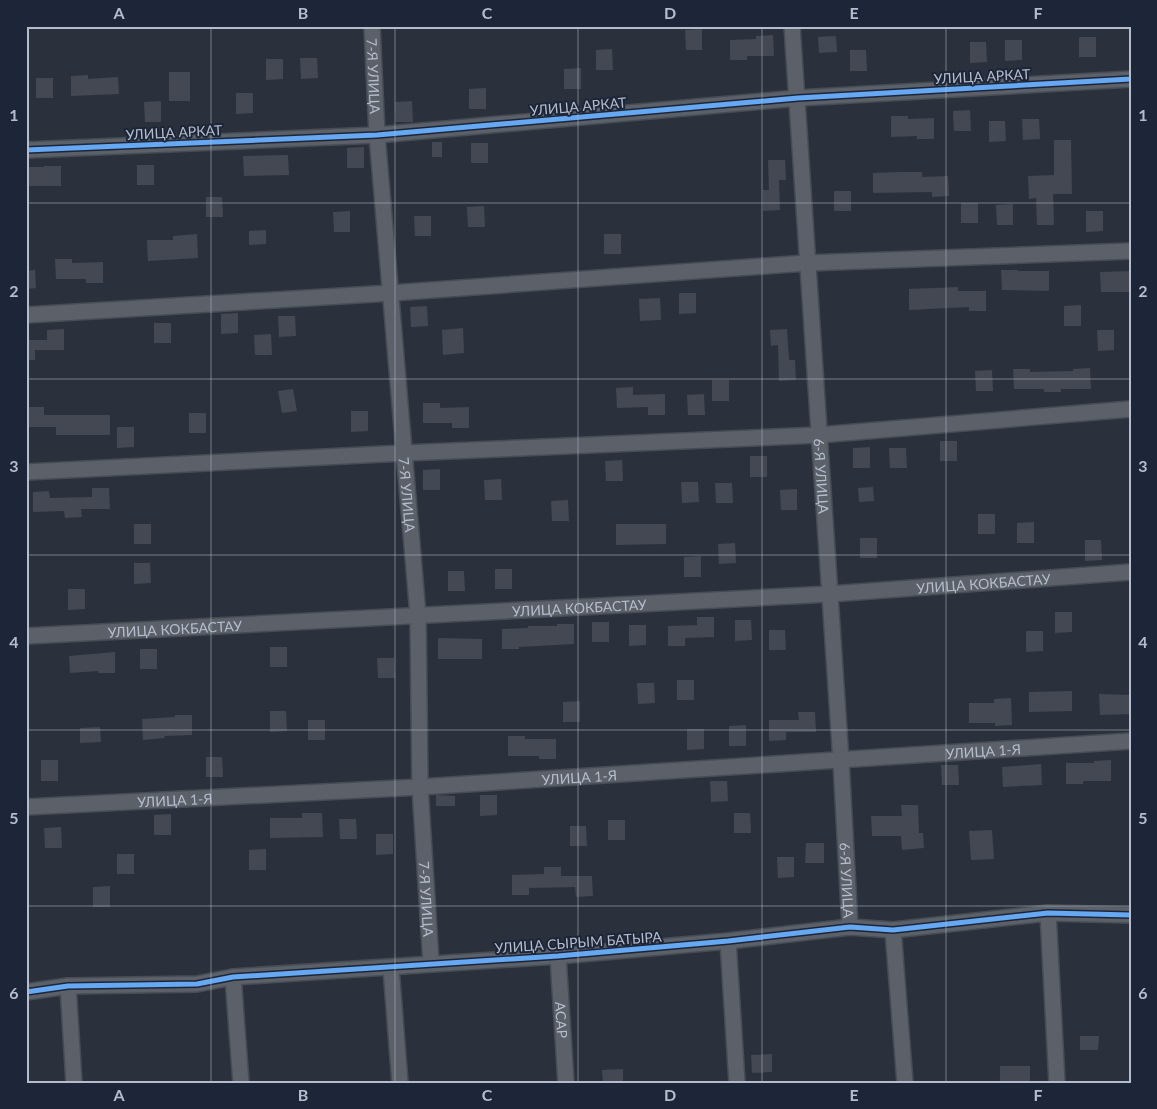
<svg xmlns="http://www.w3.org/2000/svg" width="1157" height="1109" font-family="Lato,sans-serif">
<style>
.building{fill:#434852}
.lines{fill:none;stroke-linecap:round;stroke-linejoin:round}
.minor-casing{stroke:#474c54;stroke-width:18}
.minor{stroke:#5c6069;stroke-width:15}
.cycleway-casing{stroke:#1d2638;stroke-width:8}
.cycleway{stroke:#66a8f1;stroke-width:5}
.grid{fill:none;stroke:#b5bdcd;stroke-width:1;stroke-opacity:0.55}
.labels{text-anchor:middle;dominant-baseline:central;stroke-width:4;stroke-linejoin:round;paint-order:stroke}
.street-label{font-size:14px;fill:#b5bdcd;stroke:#1d2638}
.neatline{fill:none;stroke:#b5bdcd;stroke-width:2}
.grid-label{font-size:16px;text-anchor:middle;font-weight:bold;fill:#b5bdcd}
</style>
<rect width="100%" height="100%" fill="#2b313c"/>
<g class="building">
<path d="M702,29v21h-16l-1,-20z"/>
<path d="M773,35l1,21h-27v4h-17v-20l26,-1v-3z"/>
<path d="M836,36l1,16 -18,1 -1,-16z"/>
<rect x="1079" y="37" width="17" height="20"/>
<path d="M1005,40h17v20l-17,1z"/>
<path d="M970,42h16l1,20 -17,1z"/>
<path d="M612,49l1,21h-17v-20z"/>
<path d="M850,50h16l1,21h-17z"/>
<path d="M300,58h17l1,20 -17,1z"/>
<path d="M266,59h17v20l-17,1z"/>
<path d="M581,68v21h-17v-20z"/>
<rect x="169" y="72" width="21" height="29"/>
<path d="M88,75v4l30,-2 1,17 -48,2v-20z"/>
<rect x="36" y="78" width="17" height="20"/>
<path d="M486,88v21h-17v-20z"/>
<path d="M236,93h17v20l-17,1z"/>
<path d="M161,101v21h-16l-1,-20z"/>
<path d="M412,101l1,21h-17l-1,-20z"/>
<path d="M970,110l1,21h-17l-1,-20z"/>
<path d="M891,116h17v3l26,-1v21h-17v-3l-26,1z"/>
<path d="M1022,119h17l1,20 -17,1z"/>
<path d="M989,121h16l1,20 -17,1z"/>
<path d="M1054,140h17l1,54h-19l1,31h-17l-1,-27 -7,1 -1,-23 26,-1z"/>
<rect x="432" y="142" width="10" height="15"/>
<rect x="471" y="143" width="17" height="20"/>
<path d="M364,147v21h-17v-20z"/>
<path d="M288,155l1,20 -45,1 -1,-20z"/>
<path d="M768,160h17l1,20h-7l1,30 -17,1v-21h6z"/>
<rect x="137" y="165" width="17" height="20"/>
<path d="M44,166h17v20h-35v-19h18z"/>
<path d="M898,172h24v5l26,-1 1,20 -17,1v-5l-59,1v-20z"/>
<rect x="834" y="191" width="17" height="20"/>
<path d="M206,197h16l1,20h-17z"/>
<rect x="961" y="203" width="17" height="20"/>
<path d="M1013,204v21h-16l-1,-20z"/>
<path d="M484,206l1,21h-17l-1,-20z"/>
<path d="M350,211v21h-16l-1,-20z"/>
<path d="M1086,211h17v20l-17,1z"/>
<path d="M414,216h17v20h-16z"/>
<path d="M266,230v14l-17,1v-14z"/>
<path d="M197,234l1,24 -50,3 -1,-21h26v-4z"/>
<rect x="604" y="234" width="17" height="20"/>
<path d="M55,259h17v4l31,-1v21h-17v-4h-30z"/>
<path d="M35,270l1,18 -10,1v-18z"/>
<path d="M1001,270h17v1h31v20l-47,-1z"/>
<path d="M1131,271v21h-30l-1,-20z"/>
<path d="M958,287v4h28v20h-17v-4l-60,3v-21z"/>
<path d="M679,293h17v20l-17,1z"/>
<path d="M660,298l1,22 -21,1 -1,-22z"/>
<path d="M1081,305v21h-17v-20z"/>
<path d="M427,306l1,20 -17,1 -1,-20z"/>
<path d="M238,313v20l-17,1v-20z"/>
<path d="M278,316h17l1,20 -17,1z"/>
<rect x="154" y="323" width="17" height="20"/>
<path d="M463,328l1,25 -21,2 -1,-25z"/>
<path d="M64,329v21h-29v10h-9v-20h21v-10z"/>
<path d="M787,329l2,31h6l1,20 -17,1 -1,-36 -7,1 -1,-16z"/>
<path d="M1097,330h17v20l-16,1z"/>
<path d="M271,334l1,21h-17l-1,-20z"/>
<path d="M1090,368l1,21h-30v3h-17v-3h-30l-1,-20h17v3l43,-1v-2z"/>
<path d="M992,370l1,21h-17l-1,-20z"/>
<rect x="712" y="380" width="17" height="21"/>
<path d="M633,387v8l32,-1v21h-17v-8l-31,1 -1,-20z"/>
<path d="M293,389l4,22 -15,2 -4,-22z"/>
<path d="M704,394l1,21h-17l-1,-20z"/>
<path d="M423,403h17v5l29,-1v21h-17v-5h-29z"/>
<path d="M27,407h17v8h66v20h-54v-8h-28z"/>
<path d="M351,411h17v20l-17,1z"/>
<rect x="189" y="413" width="17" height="20"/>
<path d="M117,427h17v20l-17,1z"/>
<rect x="940" y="441" width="17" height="20"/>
<path d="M870,447v21h-17v-20z"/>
<path d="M889,448h17l1,20h-17z"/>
<rect x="750" y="456" width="17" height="21"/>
<path d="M622,460l1,21h-17l-1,-20z"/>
<path d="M440,469v21h-17v-20z"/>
<path d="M501,479l1,21h-17l-1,-20z"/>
<path d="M681,482h17l1,20 -17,1z"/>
<path d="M715,483h17l1,20h-17z"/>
<path d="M873,487l1,14 -15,1 -1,-14z"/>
<path d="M92,488h17l1,21h-29l1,8 -17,1 -1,-7 -31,1v-20l16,-1 1,7 42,-1z"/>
<path d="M797,489v21h-16l-1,-20z"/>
<path d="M568,500l1,21h-17l-1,-20z"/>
<rect x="978" y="514" width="17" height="20"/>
<path d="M1034,522v21h-17v-20z"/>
<rect x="134" y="524" width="17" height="20"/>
<path d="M616,524h50v20l-50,1z"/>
<rect x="860" y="538" width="17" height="20"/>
<path d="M1085,540h16l1,20 -17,1z"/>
<path d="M735,543l1,20 -17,1 -1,-20z"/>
<path d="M701,556v21h-17v-20z"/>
<path d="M134,563h16l1,20 -17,1z"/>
<rect x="495" y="569" width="17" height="20"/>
<path d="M448,571h16l1,20h-17z"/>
<path d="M68,589h17v20l-17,1z"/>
<path d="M1055,612h17v20l-17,1z"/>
<path d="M697,617h17v20l-29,1v8h-17v-20l29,-1z"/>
<path d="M735,620h16l1,20 -17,1z"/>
<rect x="592" y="622" width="17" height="20"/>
<path d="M557,624h17v20l-55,3v2h-17v-20l26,-1v-2h29z"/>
<path d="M629,625h17v20l-17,1z"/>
<path d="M769,630h16l1,20h-17z"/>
<path d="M1026,631h17v20l-17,1z"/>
<path d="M438,638l44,1v20h-44z"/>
<rect x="270" y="647" width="17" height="20"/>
<rect x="140" y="649" width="17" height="20"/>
<path d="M115,652v21h-17v-2l-28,2 -1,-17z"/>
<path d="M377,658h17l1,20h-17z"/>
<rect x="677" y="680" width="17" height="20"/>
<path d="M637,683h17l1,20 -17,1z"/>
<path d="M1072,691v20l-43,1v-20z"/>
<path d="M1099,694l32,1v19l-31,1z"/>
<path d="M1011,698l1,27 -17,1v-3h-26v-20h25v-4z"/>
<path d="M580,701v21h-17v-20z"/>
<path d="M270,711h16l1,20 -17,1z"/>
<path d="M798,712h17l1,20h-30v8l-17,1v-21h30z"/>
<path d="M175,715h17v20l-28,1 1,2 -22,2 -1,-21 33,-2z"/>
<rect x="308" y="720" width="17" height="20"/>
<path d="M746,725v21h-17v-20z"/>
<path d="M100,727l1,15 -21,1v-15z"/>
<path d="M687,729h17v20l-17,1z"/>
<path d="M508,736h17v3h31v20h-17v-3h-31z"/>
<path d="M206,757h16l1,20h-17z"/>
<rect x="41" y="760" width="17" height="21"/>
<path d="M1111,760v21h-28v3h-17v-21h28v-2z"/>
<path d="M1041,764l1,21 -39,2 -1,-20z"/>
<path d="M941,765h17l1,20h-17z"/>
<path d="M710,781h17l1,20 -17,1z"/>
<path d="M436,795l19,1v10h-19z"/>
<path d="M480,795h17v20l-17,1z"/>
<path d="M901,805h17l1,28h4l1,15 -22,2 -1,-14h-29l-1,-20h31z"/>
<path d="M302,813h20l1,24 -53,1v-20h32z"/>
<path d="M734,813h16l1,20h-17z"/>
<path d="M171,814v21h-17v-20z"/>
<path d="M339,819h17l1,20h-17z"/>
<rect x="608" y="820" width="17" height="20"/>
<path d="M570,826h16l1,20h-17z"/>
<path d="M61,827l1,21h-17l-1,-20z"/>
<path d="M992,830l2,29 -23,1 -2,-29z"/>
<path d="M376,834h17v20l-17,1z"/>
<path d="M806,843h18v20h-19z"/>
<path d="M266,849v21h-17v-20z"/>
<rect x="117" y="854" width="17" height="20"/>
<path d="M777,857h17v20l-16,1z"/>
<path d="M544,867h17v9h31l1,20 -17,1 -1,-10 -46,1v7h-17v-20l32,-1z"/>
<path d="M110,886v21h-17v-20z"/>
<path d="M1080,1036h19l-1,14h-18z"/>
<path d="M772,1054v18l-20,1 -1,-18z"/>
<rect x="1000" y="1066" width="30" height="17"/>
<path d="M623,1069v14h-20l-1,-13z"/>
</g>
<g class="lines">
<g class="minor-casing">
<g id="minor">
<path id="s1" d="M372,26l5,109 41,480 2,172 11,176"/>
<path id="s2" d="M792,26l49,735 9,166"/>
<path d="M26,150l351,-15 421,-37 333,-19"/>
<path d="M26,315l365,-22 416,-30 324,-12"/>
<path d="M26,472l378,-19 415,-18 312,-26"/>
<path id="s3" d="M26,636l804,-42 301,-22"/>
<path id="s4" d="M26,807l394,-20 711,-46"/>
<path d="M1048,913l9,170"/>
<path d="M893,930l12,153"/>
<path d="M728,941l9,142"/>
<path id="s5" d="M558,956l8,127"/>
<path d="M391,968l9,115"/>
<path d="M233,977l8,106"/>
<path d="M68,986l6,97"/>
<path d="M26,992l42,-6 129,-2 36,-7 325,-21 170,-15 122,-14 43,3 155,-17 83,2"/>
</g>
</g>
<use href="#minor" class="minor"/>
<g class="cycleway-casing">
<g id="cycleway">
<path d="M26,150l351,-15 421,-37 333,-19"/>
<path d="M26,992l42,-6 129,-2 36,-7 325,-21 170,-15 122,-14 43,3 155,-17 83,2"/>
</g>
</g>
<use href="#cycleway" class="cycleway"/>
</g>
<path class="grid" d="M211,26v1057M395,26v1057M578,26v1057M762,26v1057M946,26v1057M26,203h1105M26,379h1105M26,555h1105M26,730h1105M26,906h1105"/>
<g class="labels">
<g class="street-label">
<text stroke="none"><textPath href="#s1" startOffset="50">7-Я УЛИЦА</textPath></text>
<text transform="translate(982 76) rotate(-3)">УЛИЦА АРКАТ</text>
<text transform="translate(578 106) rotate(-5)">УЛИЦА АРКАТ</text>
<text transform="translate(174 132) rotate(-3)">УЛИЦА АРКАТ</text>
<text stroke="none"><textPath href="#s2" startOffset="451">6-Я УЛИЦА</textPath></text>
<text stroke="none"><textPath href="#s1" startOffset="470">7-Я УЛИЦА</textPath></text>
<text stroke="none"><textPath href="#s3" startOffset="959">УЛИЦА КОКБАСТАУ</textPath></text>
<text stroke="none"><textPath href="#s3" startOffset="554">УЛИЦА КОКБАСТАУ</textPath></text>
<text stroke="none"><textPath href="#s3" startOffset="149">УЛИЦА КОКБАСТАУ</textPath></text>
<text stroke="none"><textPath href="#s4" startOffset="959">УЛИЦА 1-Я</textPath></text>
<text stroke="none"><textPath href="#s4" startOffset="554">УЛИЦА 1-Я</textPath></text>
<text stroke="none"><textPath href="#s4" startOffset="149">УЛИЦА 1-Я</textPath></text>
<text stroke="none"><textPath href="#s2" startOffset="856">6-Я УЛИЦА</textPath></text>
<text stroke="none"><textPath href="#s1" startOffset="875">7-Я УЛИЦА</textPath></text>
<text transform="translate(578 942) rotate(-4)">УЛИЦА СЫРЫМ БАТЫРА</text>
<text stroke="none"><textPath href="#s5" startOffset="64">АСАР</textPath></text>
</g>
</g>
<rect width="1157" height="1109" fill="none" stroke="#1d2638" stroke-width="55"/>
<rect x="28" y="28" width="1102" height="1054" class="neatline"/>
<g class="grid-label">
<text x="119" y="19">A</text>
<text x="303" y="19">B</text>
<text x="487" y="19">C</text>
<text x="670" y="19">D</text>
<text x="854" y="19">E</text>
<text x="1038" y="19">F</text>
<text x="14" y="121">1</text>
<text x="1143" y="121">1</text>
<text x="14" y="297">2</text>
<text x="1143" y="297">2</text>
<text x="14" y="472">3</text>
<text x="1143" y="472">3</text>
<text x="14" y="648">4</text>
<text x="1143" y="648">4</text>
<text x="14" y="824">5</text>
<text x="1143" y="824">5</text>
<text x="14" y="999">6</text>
<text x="1143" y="999">6</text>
<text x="119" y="1101">A</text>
<text x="303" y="1101">B</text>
<text x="487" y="1101">C</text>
<text x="670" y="1101">D</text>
<text x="854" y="1101">E</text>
<text x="1038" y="1101">F</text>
</g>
</svg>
